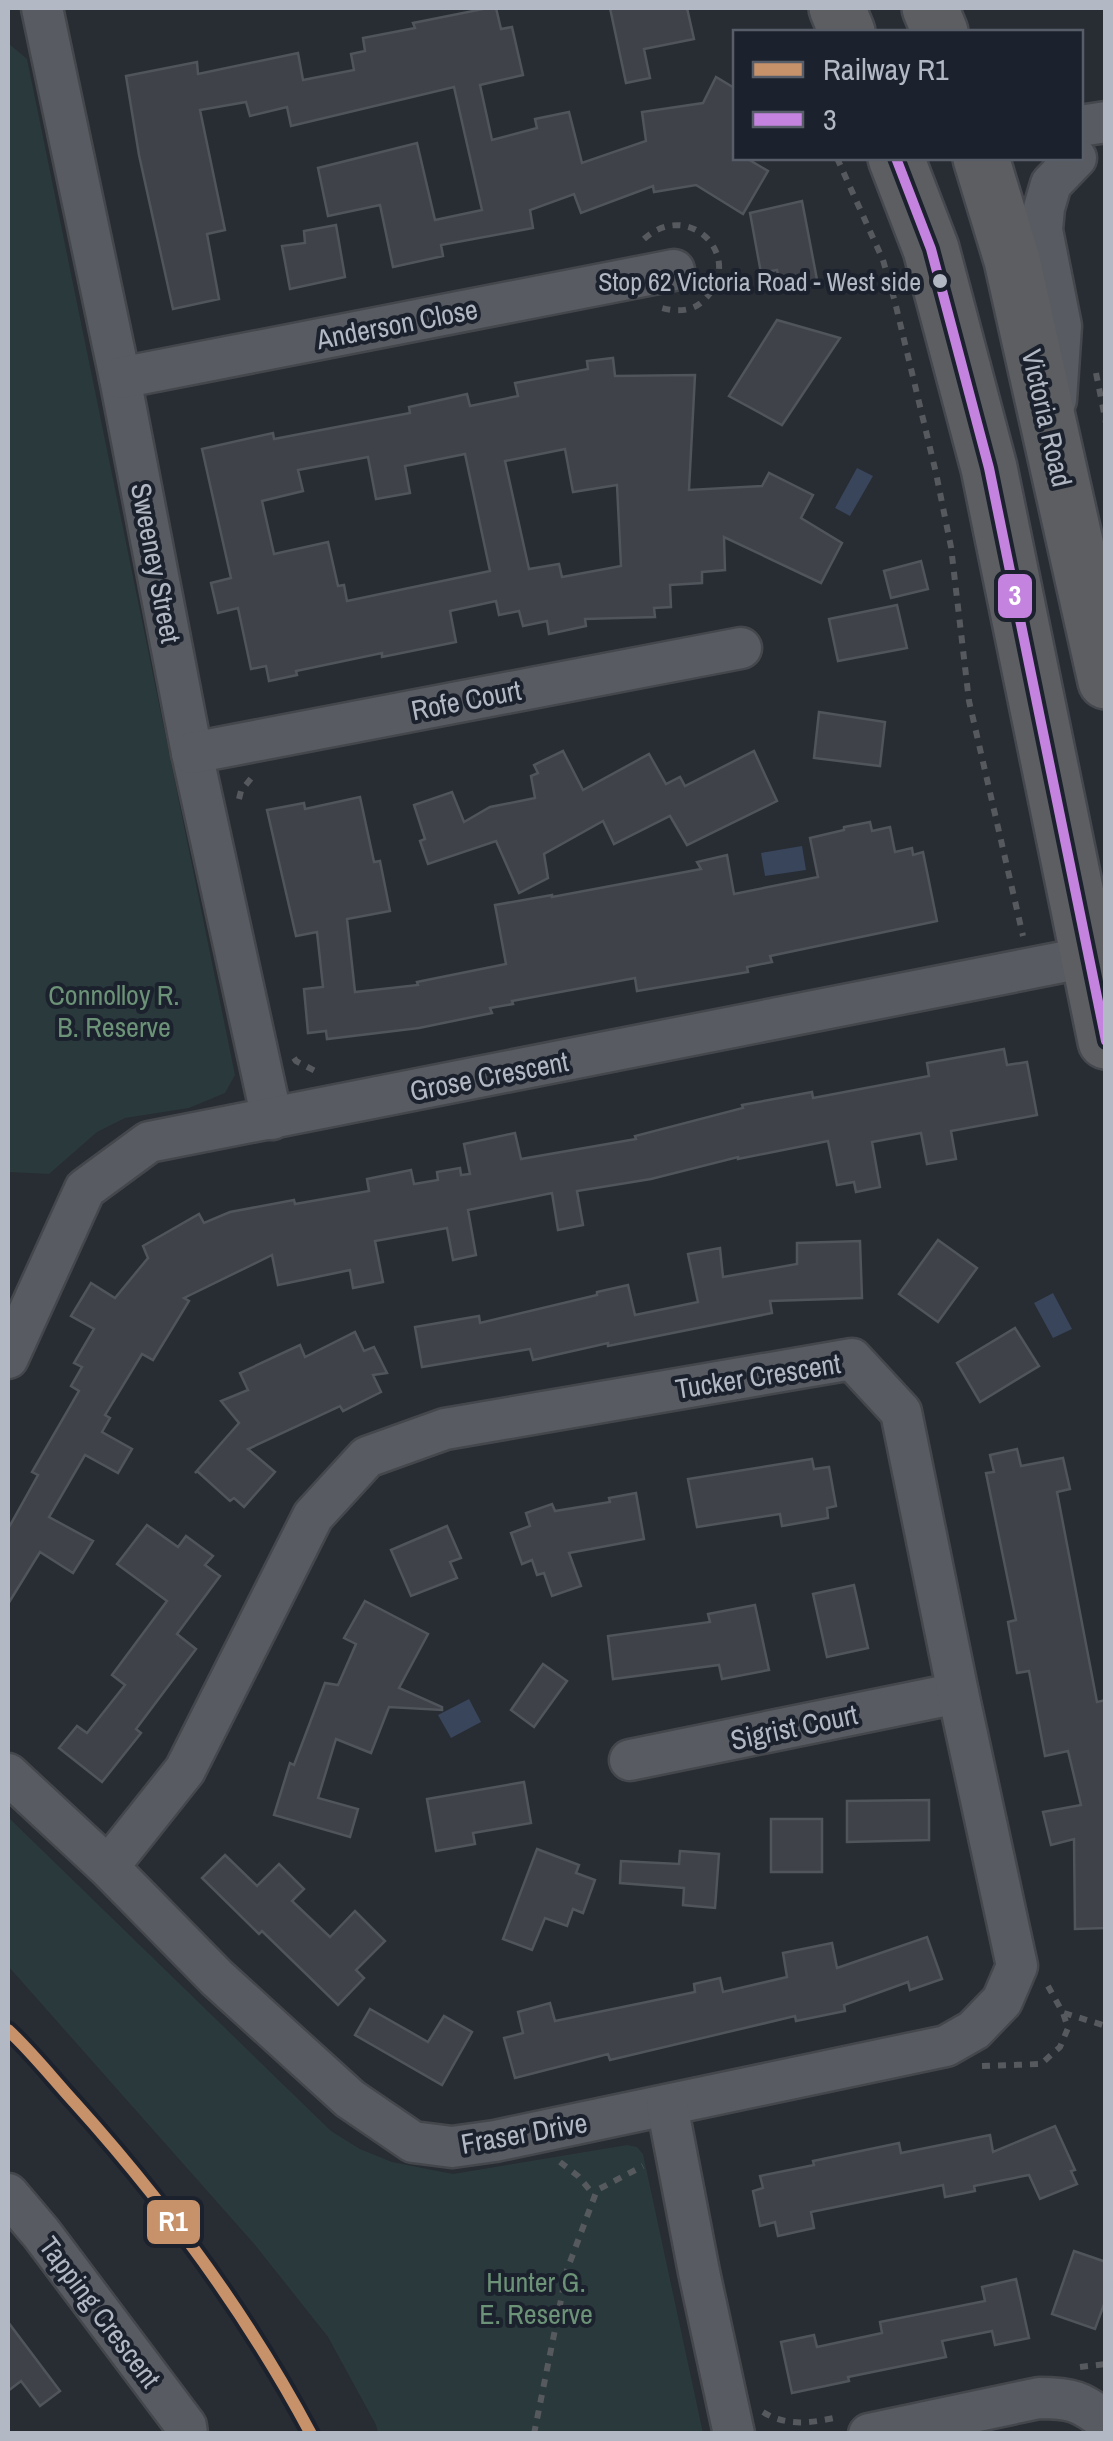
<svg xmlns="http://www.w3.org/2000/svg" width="1113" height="2441" font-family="'Archivo Narrow',sans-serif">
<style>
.green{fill:#2a393b}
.water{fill:#38455b}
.building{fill:#3f4248;stroke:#50545b;stroke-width:2.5;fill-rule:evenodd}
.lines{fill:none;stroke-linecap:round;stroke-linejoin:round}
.minor-casing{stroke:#44474c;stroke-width:45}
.highway-casing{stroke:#45484f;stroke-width:60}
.path{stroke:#565a5f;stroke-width:6;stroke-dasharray:8 8;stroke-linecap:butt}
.minor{stroke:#585b61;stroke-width:40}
.highway{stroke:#5c5e62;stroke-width:55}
.bus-1-casing{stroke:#1c222d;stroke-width:18}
.bus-1{stroke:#c483df;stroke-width:10}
.rail-1-casing{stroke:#1c222d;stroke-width:20}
.rail-1{stroke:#c7916a;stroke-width:12}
.bus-dot{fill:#b2b8c4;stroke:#1c222d;stroke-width:4}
.labels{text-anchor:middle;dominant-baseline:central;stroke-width:8;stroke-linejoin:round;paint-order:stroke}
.bus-label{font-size:26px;fill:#b2b8c4;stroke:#1c222d;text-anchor:end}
.street-label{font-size:28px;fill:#b2b8c4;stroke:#1c222d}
.park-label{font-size:28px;fill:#6c9277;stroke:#1c222d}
.line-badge{stroke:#1c222d;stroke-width:4}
.badge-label{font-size:28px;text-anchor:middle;font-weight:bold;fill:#fff}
</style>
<rect width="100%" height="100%" fill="#282c33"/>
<g class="green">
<path d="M8,43l19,16 208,1016 -10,18 -36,15 -64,10 -28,14 -48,42 -41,-2z"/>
<path d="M8,1817l323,314 29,18 32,13 61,12 174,-29 10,2 6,7 60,279h-325l-2,-8 -48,-88 -73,-92 -247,-279z"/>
</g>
<g class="water">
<path d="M857,468l16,8 -23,40 -15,-8z"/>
<path d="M802,846l4,24 -41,6 -4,-23z"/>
<path d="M1053,1293l19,36 -19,9 -19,-35z"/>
<path d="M469,1699l12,23 -30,16 -13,-23z"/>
</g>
<g class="building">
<path d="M488,8h8l5,21 11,-2 11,48 -43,10 12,55 45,-12 -2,-9 34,-7 13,51 64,-22 -4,-29 61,-9 13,-26 20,12v69h10l22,13 -25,43 -47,-29 -42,7 -1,-6 -72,27 -7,-19 -44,16 3,18 -92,17 2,11 -50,11 -13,-62 -52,11 -10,-48 99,-25 18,77 47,-10 -28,-123 -163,39 -4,-19 -37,9 -4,-14 -46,8 25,120 -18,4 12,65 -46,10 -34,-154 -13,-79 71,-14 1,12 100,-21 5,27 51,-10 -3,-16 14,-3 -2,-13 52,-10 -2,-5z"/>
<path d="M610,8h77l7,31 -50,10 6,29 -24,5z"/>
<path d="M802,201l16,84 -36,7 -5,-22 -16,3 -11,-60z"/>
<path d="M336,225l9,52 -55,12 -8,-43 23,-3 -1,-12z"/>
<path d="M777,320l63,18 -58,87 -53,-29z"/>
<path d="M613,358l2,18 80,-1 -6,115 73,-4 7,-13 44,22 -12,23 41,25 -21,40 -97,-46 1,33 -23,2v11l-32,2 1,22 -17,1 1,9 -70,2 1,7 -37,8 -2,-13 -24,5 -4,-15 -20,4 -3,-14 -46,10 6,31 -74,15v-4l-86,18 1,4 -28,6 -3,-15 -15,3 -13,-61 -20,5 -7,-30 20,-5 -29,-129 71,-16 1,6 136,-26 -1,-6 58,-13 3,12 48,-10 -3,-13 73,-14 -1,-8zM565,449l8,43 44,-7 4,81 -59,11 -3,-13 -30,5 -24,-108zM465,454l25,117 -143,30 -3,-16 -6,1 -10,-44 -54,12 -12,-53 41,-10 -5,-21 70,-13 8,42 34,-6 -5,-27z"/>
<path d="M921,561l7,28 -37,9 -7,-27z"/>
<path d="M897,605l10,43 -69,13 -9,-42z"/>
<path d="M819,712l66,10 -5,44 -66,-8z"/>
<path d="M563,751l20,39 66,-36 17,30 14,-7 5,9 69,-35 23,50 -90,44 -17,-29 -56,28 -11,-23 -59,33 4,24 -29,15 -23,-52 -68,23 -8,-23 5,-2 -11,-34 38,-13 12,30 26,-15 45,-9 -4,-22 7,-3 -4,-8z"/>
<path d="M360,797l14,65 6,-1 10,50 -43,8 8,73 63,-7 -1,-3 89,-18 -11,-59 57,-10v2l149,-28 -4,-7 30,-7 7,39 84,-17 -8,-39 34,-8v-3l26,-5 2,9 18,-4 5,25 17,-4 1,7 10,-3 14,69 -167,35 2,6 -25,5 1,5 -111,19 -2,-13 -123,23 1,3 -23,4 2,5 -73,15 -92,11 -1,-8 -18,2 -4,-44 19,-2 -6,-55 -21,4 -29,-126 37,-7 1,6z"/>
<path d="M1004,1049l3,16 20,-3 10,53 -86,16 5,28 -29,5 -6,-31 -49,9 8,45 -24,5 -2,-10 -17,3 -9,-44 -90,18v-2l-87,22 -74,12 6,34 -25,5 -6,-37 -84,17 8,45 -23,5 -6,-32 -72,13 8,41 -30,6 -3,-18 -72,15 -6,-30 -88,43 5,3 -36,59 -11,-6 -37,61 5,3 -8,14 30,17 -14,24 -33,-18 -36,62 44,24 -20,32 -33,-21 -32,52v-75l30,-54 -6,-3 47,-81 -8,-5 11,-19 -8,-4 20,-34 -23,-13 20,-33 24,15 33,-40 -5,-12 56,-32 5,9 26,-11 64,-12 1,4 74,-13 -2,-12 44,-9 3,14 24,-4 -1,-8 23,-4 1,7 9,-1 -6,-30 51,-11 6,26 115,-20 -1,-3 108,-28 -1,-3 70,-13 1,6 116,-22 -2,-13z"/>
<path d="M938,1240l39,28 -39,54 -39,-28z"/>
<path d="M860,1241l2,57 -92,3 2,12 -164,33v-3l-75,17 -3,-11 -108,18 -7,-40 64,-11 1,7 117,-28v-3l31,-7 7,30 63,-13 -10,-48 32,-6 3,29 74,-13v-21z"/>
<path d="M1015,1328l24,38 -59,36 -23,-39z"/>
<path d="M355,1332l9,19 10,-4 13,26 -14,2 8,17 -38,19 -3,-5 -92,43 27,23 -31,35 -10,-9 -4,3 -33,-30 -2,2 44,-50 -18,-22 27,-11 -8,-17 60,-28 5,12z"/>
<path d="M1017,1449l4,17 42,-8 7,31 -13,3 40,210 9,-2v228l-31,1 -1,-90 -23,6 -8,-33 38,-7 -13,-54 -23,5 -16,-85 -12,2 -9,-51 8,-2 -30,-147 8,-1 -4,-17z"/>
<path d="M812,1459l2,10 15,-2 7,39 -9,2 1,10 -46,8 -2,-12 -83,13 -9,-48z"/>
<path d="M636,1493l8,46 -75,14 12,33 -29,10 -8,-23 -7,2 -5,-15 -10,4 -11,-31 19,-7 -4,-13 26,-9 3,7 55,-9 -1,-4z"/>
<path d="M147,1525l31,22 8,-11 27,20 -8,9 15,11 -43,58 19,15 -60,80 5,4 -39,49 -43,-34 18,-22 10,7 38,-48 -13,-10 55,-74 -50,-37z"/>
<path d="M447,1526l14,32 -11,4 7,16 -46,18 -20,-46z"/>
<path d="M854,1585l14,63 -41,9 -14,-63z"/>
<path d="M365,1601l63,33 -29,54 43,19v3l-53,-3 -18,46 -35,-14 -18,59 40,11 -8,28 -76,-22 16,-52 4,2 31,-82 13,2 18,-41 -12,-6z"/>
<path d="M755,1605l14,65 -47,9 -3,-14 -106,14 -5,-43 102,-14 -2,-8z"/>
<path d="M543,1664l24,17 -33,46 -23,-17z"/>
<path d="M524,1782l7,41 -58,10 2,11 -39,7 -9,-52z"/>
<path d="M929,1800v40l-82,2v-41z"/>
<rect x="771" y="1819" width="51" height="53"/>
<path d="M537,1849l42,16 -3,8 19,7 -12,33 -10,-4 -6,17 -22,-8 -13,32 -29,-11z"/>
<path d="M680,1851l39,3 -4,54 -32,-3 1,-17 -64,-5 1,-22 58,3z"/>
<path d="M225,1855l32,31 22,-22 25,25 -12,12 38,36 25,-26 30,30 -29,29 8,8 -26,27 -76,-74 -3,3 -57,-56z"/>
<path d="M927,1937l15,42 -32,11 -2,-8 -64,23 1,6 -49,10 -1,-5 -185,44 -2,-6 -93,24 -11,-40 19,-5 -5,-21 32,-9 5,18 140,-29 -1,-8 26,-6 3,14 64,-15 -4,-24 49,-10 5,25z"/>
<path d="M370,2009l58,33 16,-26 28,16 -30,53 -87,-50z"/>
<path d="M1055,2126l20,44 -4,1 6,13 -37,15 -11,-24 -55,11 1,5 -30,6 -2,-12 -132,27 3,16 -36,8 -3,-14 -15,4 -7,-35 10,-3 -3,-12 54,-11 -1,-4 86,-18 2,10 89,-18 3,17z"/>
<path d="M1074,2251l32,11v37l-11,30 -43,-15z"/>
<path d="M1016,2279l13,59 -34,7 -3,-14 -50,10 4,16 -98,20 1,4 -57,12 -11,-51 33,-7 3,12 65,-14 -2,-11 105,-21 -3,-14z"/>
<path d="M8,2322l52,69 -20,15 -19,-25 -13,10z"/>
</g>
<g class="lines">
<g class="minor-casing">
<g id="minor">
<path d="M42,8l78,370 72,375 80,366"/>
<path d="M1080,126l26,-4"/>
<path d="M120,378l554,-108"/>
<path d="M1056,400l5,-74 -19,-96 2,-22 7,-24 25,-26"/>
<path d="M192,753l549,-105"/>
<path d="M8,1358l77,-169 64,-47 939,-185"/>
<path d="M630,1760l328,-67"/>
<path d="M8,1774l100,93 109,111 133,121 63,43 39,5 43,-6 451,-95 28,-16 28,-29 15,-35 -59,-273 -57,-281 -49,-53 -407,70 -78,28 -54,59 -128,254 -77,97"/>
<path d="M667,2105l32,167 35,162"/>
<path d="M8,2194l33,39 145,193 1,8"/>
<path d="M869,2434l170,-36c32,0 42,3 67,23"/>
</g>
</g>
<g class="highway-casing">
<g id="highway">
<path d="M837,8l10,24"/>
<path d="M930,8l10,24"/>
<path d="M896,158l35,91 58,219 117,573"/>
<path d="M981,158l31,102 94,421"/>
</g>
</g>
<g class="path">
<path d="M837,158l46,102 12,42 41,171 15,74 18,154 54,235"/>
<path d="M644,239c45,-41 102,18 61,60 -12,13 -28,13 -43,9"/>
<path d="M1096,373l10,50"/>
<path d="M239,799l2,-8 12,-15"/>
<path d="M294,1058l2,3 21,11"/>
<path d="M1064,2013l42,13"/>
<path d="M982,2066l59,-2 19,-17 8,-19 -5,-15 -15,-27"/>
<path d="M560,2162l18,14 16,19"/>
<path d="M1080,2367l26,-3"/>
<path d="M763,2412c24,15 49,11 75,5"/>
<path d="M534,2434l33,-164 30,-80 46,-24"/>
</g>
<use href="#minor" class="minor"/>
<use href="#highway" class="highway"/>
<g class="bus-1-casing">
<path id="bus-1" d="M896,158l35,91 58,219 117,573"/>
</g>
<use href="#bus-1" class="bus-1"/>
<g class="rail-1-casing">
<path id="rail-1" d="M8,2030c24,22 45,49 67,73 90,100 172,211 236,331"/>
</g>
<use href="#rail-1" class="rail-1"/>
</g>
<circle class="bus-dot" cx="940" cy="281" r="9"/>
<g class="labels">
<g class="bus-label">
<text x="921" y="281">Stop 62 Victoria Road - West side</text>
</g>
<g class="street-label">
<text transform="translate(397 324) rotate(-11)">Anderson Close</text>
<text transform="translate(1047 418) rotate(77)">Victoria Road</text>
<text transform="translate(156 563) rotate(79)">Sweeney Street</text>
<text transform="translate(466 700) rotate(-11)">Rofe Court</text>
<text transform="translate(489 1076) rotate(-11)">Grose Crescent</text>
<text transform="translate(758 1376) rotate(-9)">Tucker Crescent</text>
<text transform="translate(794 1727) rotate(-12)">Sigrist Court</text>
<text transform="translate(524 2133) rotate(-10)">Fraser Drive</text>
<text transform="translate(100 2312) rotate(53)">Tapping Crescent</text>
</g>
<g class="park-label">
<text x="114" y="995">Connolloy R.<tspan x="114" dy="32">B. Reserve</tspan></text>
<text x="536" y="2282">Hunter G.<tspan x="536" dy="32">E. Reserve</tspan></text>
</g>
</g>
<g class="line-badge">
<rect x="996" y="572" width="38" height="48" rx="10" fill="#c483df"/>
<rect x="145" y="2198" width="57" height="48" rx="10" fill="#c7916a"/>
</g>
<g class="badge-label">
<text x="1015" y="605">3</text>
<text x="173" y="2231">R1</text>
</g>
<rect width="1113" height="2441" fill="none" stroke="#b2b8c4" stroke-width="20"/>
<rect x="733" y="30" width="350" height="130" fill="#1c222d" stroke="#585e69" stroke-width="2.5"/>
<rect x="753" y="62" width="50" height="15" fill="#c7916a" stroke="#585e69" stroke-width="2.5"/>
<text x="823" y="80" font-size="30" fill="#b2b8c4">Railway R1</text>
<rect x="753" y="112" width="50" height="15" fill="#c483df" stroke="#585e69" stroke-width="2.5"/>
<text x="823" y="130" font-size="30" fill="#b2b8c4">3</text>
</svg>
